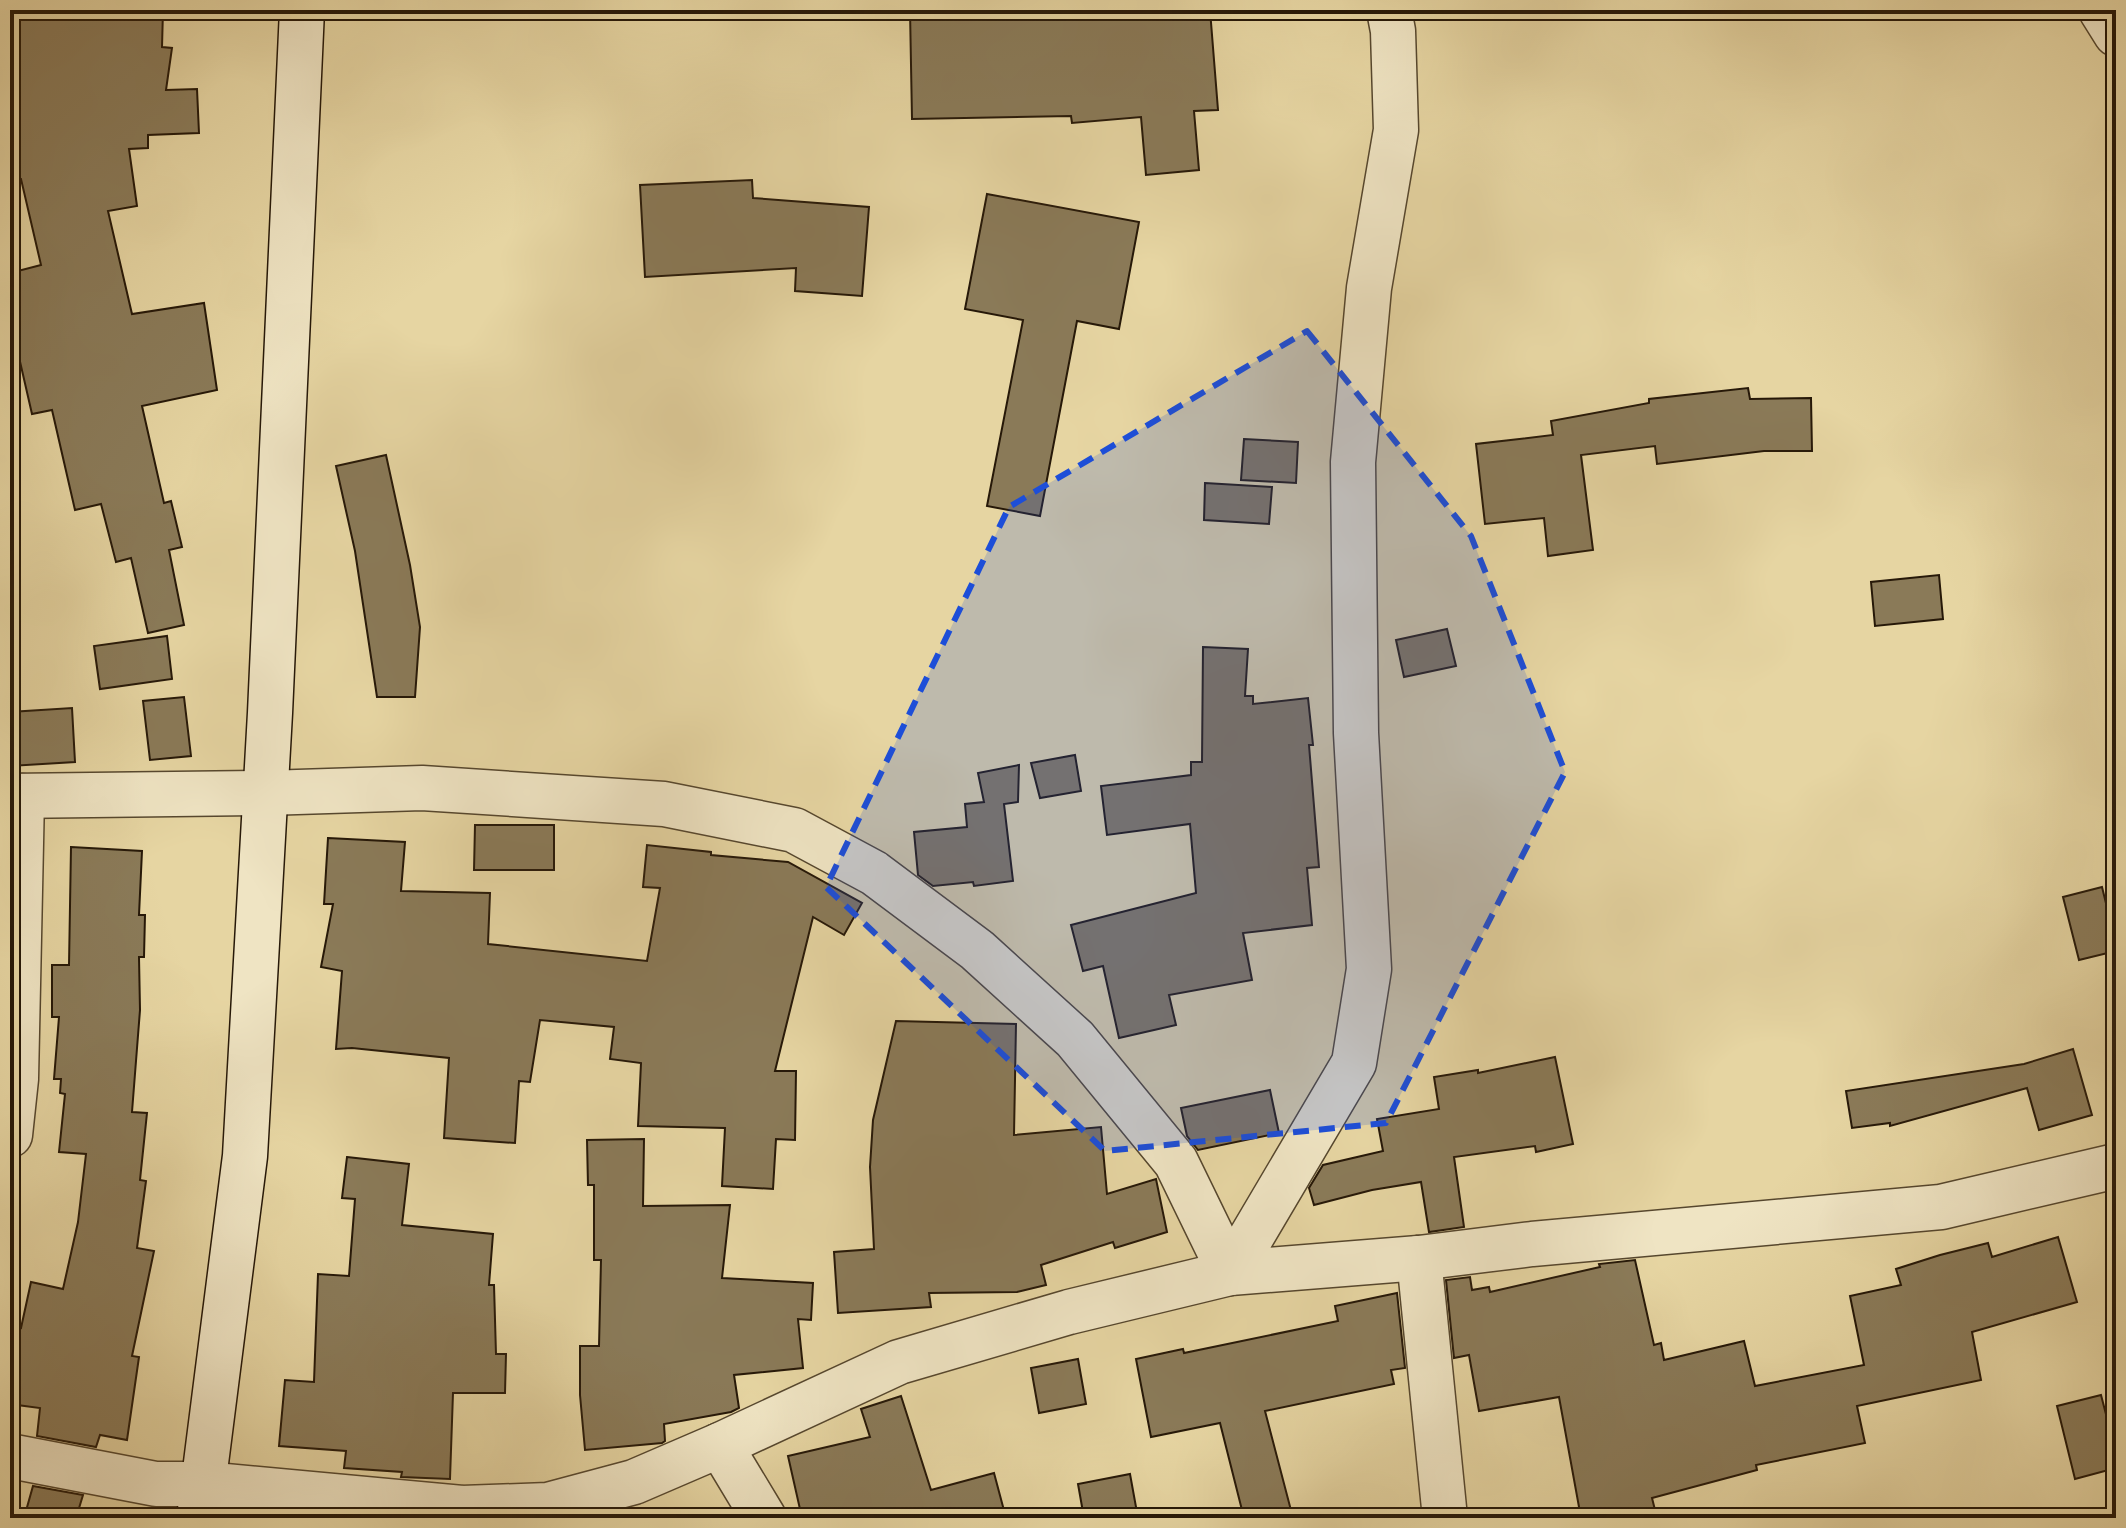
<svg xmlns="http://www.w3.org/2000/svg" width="2126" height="1528" font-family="'Libre Caslon Text',serif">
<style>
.building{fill:#8a7a58;stroke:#261808;stroke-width:2}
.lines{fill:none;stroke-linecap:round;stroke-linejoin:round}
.minor-casing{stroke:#56472e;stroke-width:47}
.secondary-casing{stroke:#261808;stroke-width:47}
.minor{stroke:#efe4c3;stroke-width:44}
.secondary{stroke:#efe4c3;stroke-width:44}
.marked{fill:#1d4ed8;fill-opacity:0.2;stroke:#1d4ed8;stroke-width:6;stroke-dasharray:16 10;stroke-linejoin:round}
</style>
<rect width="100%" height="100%" fill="#e6d5a2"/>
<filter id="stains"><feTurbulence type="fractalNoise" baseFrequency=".0025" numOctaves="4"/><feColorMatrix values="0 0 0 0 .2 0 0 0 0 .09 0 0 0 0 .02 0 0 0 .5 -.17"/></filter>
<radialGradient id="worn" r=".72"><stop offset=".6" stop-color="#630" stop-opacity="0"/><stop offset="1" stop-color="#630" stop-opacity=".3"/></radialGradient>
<g class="building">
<path d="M65,10h98l-1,37 10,1 -6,42 31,-1 2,44 -51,2v13l-19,1 8,57 -29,5 24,103 72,-11 13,87 -75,16 22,97 7,-2 11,46 -13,3 15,75 -36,8 -17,-75 -15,4 -15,-58 -26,6 -23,-100 -20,4 -22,-96v-45l31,-8 -20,-86 -11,1v-162z"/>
<path d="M910,10h300l8,100 -24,1 5,59 -53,5 -5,-58 -69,6 -1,-7 -159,3z"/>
<path d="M752,180l1,18 116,9 -7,89 -67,-5 1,-23 -151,9 -5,-92z"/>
<path d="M987,194l152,28 -20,107 -42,-8 -37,195 -53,-10 36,-186 -58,-11z"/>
<path d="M1748,388l2,11 61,-1 1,53h-48l-107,13 -2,-18 -74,9 12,95 -45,6 -4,-38 -59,6 -9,-80 77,-9 -2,-14 98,-18v-4z"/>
<path d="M1244,439l54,3 -2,41 -55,-3z"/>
<path d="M386,455l24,110 10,62 -5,70h-38l-22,-146 -19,-85z"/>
<path d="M1205,483l67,4 -3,37 -65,-4z"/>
<path d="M1939,575l4,44 -68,7 -4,-44z"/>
<path d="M1447,629l9,37 -52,11 -8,-37z"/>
<path d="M167,636l5,43 -72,10 -6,-43z"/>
<path d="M1203,647l45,2 -3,47h8v8l55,-6 5,47h-4l10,122 -12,1 5,57 -69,8 9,47 -83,15 7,30 -57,13 -16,-72 -20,5 -12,-46 125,-32 -6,-69 -83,11 -6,-49 90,-11v-13h11z"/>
<path d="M184,697l7,59 -41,4 -7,-59z"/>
<path d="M72,708l3,54 -65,4v-54z"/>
<path d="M1075,755l6,36 -41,7 -9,-35z"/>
<path d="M1019,765l-1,37 -14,2 9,77 -39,5 -1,-4 -40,4 -15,-11 -4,-43 53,-5 -2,-23 19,-2 -6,-29z"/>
<path d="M475,825h79v45h-80z"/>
<path d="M328,838l77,4 -4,49 89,2 -2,51 159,17 13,-73 -17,-1 4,-42 64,7v3l77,7 74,41 -18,32 -31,-18 -38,154h21l-1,69 -19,-1 -3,50 -51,-3 3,-58 -87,-2 3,-63 -31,-4 4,-32 -74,-7 -10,62 -11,-1 -4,62 -71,-5 5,-80 -97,-10 -16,1 6,-78 -21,-4 12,-63h-9z"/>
<path d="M71,847l71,4 -3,64h6l-1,42h-5l1,53 -8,102 15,1 -7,67 6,1 -9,67 17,3 -22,105 7,1 -12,83 -27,-5 -4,12 -59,-11 3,-28 -30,-4v-78l11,2 10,-46 32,7 15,-67 8,-68 -27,-2 6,-58 -5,-1 1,-14h-7l5,-62h-7v-52h17z"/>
<path d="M2102,887l14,57v7l-37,9 -16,-63z"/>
<path d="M896,1021l120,3 -2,111 87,-8 6,67 49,-15 11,53 -52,16 -2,-6 -72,23 5,20 -29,7 -88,1 2,14 -93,6 -4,-61 40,-3 -4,-82 3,-47z"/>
<path d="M2073,1049l19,66 -53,15 -12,-42 -137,38v-3l-38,5 -6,-37 178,-27z"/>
<path d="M1555,1057l18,87 -37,8 -1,-6 -81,11 10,70 -35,5 -8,-50 -49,8 -58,15 -5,-17 14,-23 60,-14 -6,-32 62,-10 -5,-32 44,-7v3z"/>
<path d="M1270,1090l9,43 -81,17 -11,-14 -6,-28z"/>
<path d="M644,1139l-1,67 87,-1 -8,73 91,5 -2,37 -13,-1 5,49 -69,7 5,33 -8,4 -67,12 1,17 -3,2 -77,7 -5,-55v-49h19l2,-86h-7v-75h-6l-1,-45z"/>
<path d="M347,1157l62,7 -7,61 91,9 -4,51h5l2,69h10l-1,39h-52l-3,86 -49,-2 1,-5 -58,-4 2,-17 -67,-5 6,-66 29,2 4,-108 31,2 6,-77 -13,-1z"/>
<path d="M2058,1237l19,65 -105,30 9,48 -124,26 8,37 -109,22 1,5 -105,28 5,20h-76l-22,-121 -80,14 -10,-56 -15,3 -8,-78 24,-3 2,13 17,-3 1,5 110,-25 -1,-3 36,-4 19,85 7,-2 3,17 80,-19 11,45 109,-21 -14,-69 51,-11 -5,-16 44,-14 48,-12 4,14z"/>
<path d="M1397,1293l8,75 -14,2 3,14 -129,27 28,107h-49l-24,-95 -69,14 -15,-78 47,-10 1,4 154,-32 -3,-15z"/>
<path d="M1078,1359l8,45 -47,9 -8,-45z"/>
<path d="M2101,1395l15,58v15l-41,11 -18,-73z"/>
<path d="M901,1396l30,94 63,-17 12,45h-204l-14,-62 82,-19 -9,-28z"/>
<path d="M1130,1474l8,44h-54l-6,-34z"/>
<path d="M33,1486l50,9 -7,23h-52z"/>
</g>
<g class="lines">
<g class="minor-casing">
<g id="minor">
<path d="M2101,10l15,24"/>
<path d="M10,796l256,-3 156,-5 242,16 130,26 80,43 103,77 98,89 101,123 54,111"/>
<path d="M10,1135l6,-56 6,-283"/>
<path d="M1419,1258l26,260"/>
<path d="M1230,1273l124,-210 15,-94 -13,-236 -3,-271 16,-174 27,-158 -3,-99 -4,-21"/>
<path d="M720,1445l44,73"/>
<path d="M10,1456l146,28h48l258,24 86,-3 86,-23 86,-37 179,-83 170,-50 161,-39 189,-15 113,-14 409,-37 175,-41"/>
</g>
</g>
<g class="secondary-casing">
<path id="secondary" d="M199,1518l46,-362 25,-443 32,-703"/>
</g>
<use href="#minor" class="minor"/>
<use href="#secondary" class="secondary"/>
</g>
<path class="marked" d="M1307,331l164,205 94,236 -179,351 -281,28 -279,-264 183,-380z"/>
<rect width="2126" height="1528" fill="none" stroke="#e6d5a2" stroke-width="40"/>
<rect x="12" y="12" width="2102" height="1504" fill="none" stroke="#261808" stroke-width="4"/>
<rect x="20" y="20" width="2086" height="1488" fill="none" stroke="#261808" stroke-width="2"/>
<rect width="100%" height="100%" filter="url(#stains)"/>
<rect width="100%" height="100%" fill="url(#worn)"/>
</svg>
